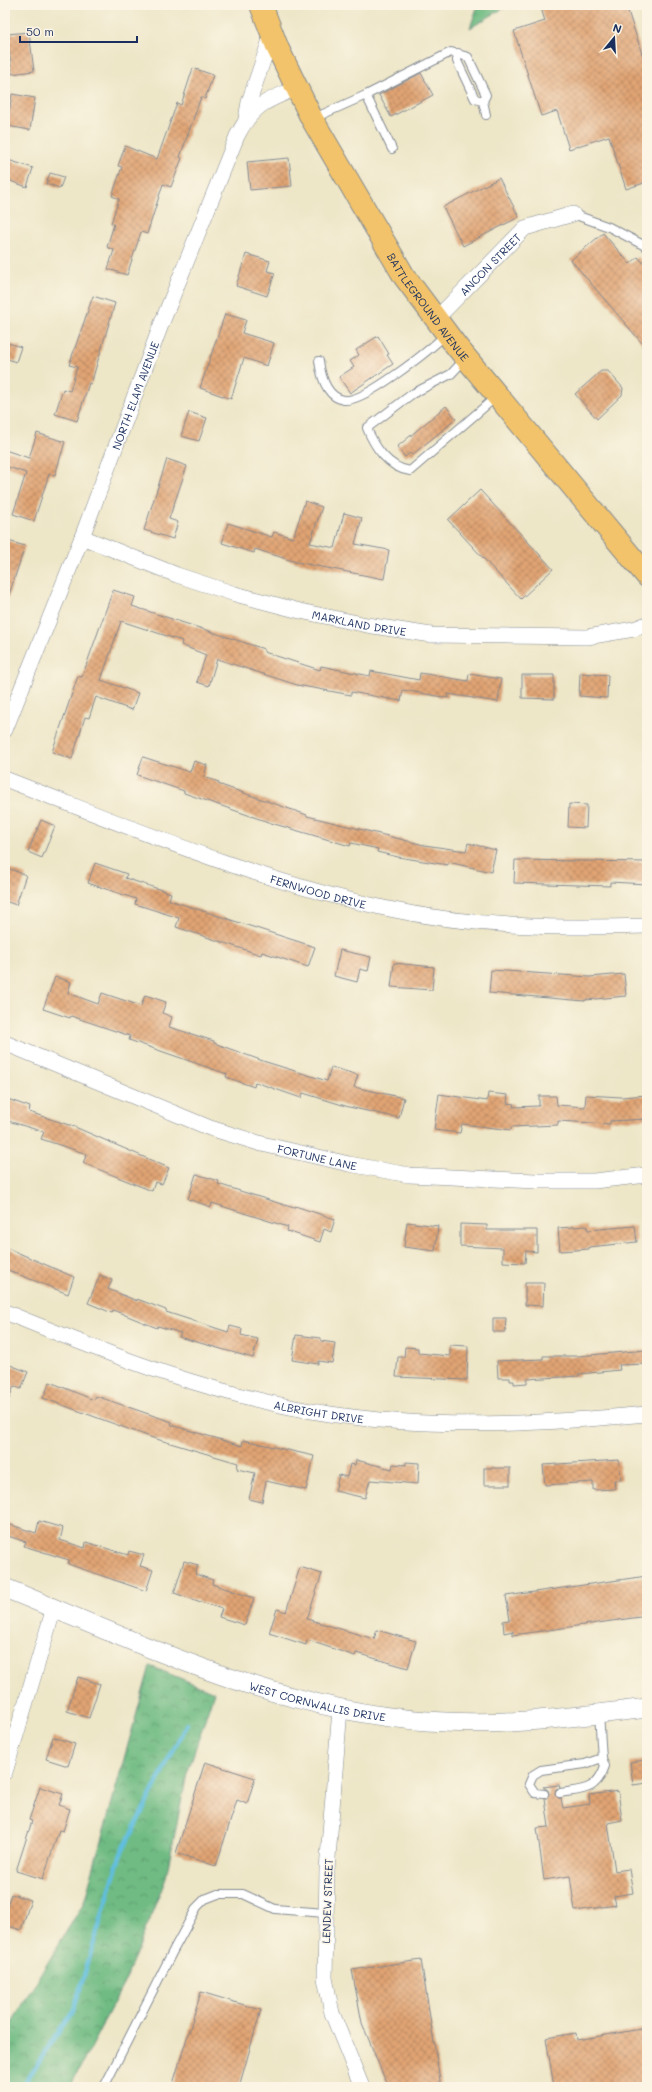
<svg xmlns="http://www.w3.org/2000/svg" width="652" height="2092" font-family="Mali,sans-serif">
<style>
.forest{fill:url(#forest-crowns);stroke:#467570}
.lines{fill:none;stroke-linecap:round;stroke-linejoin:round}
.stream{stroke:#60bedf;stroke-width:4.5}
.building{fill:url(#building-cross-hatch)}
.service-casing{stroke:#848a92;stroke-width:10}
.minor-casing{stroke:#848a92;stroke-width:16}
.tertiary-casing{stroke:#848a92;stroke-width:20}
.primary-casing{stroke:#848a92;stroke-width:24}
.service{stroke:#fff;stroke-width:8}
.minor{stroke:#fff;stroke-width:15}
.tertiary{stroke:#fff;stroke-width:19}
.primary{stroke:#f2c36a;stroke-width:22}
.labels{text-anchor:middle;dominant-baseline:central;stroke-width:3;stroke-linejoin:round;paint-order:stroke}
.street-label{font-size:11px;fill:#1b2f5e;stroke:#fcf5e5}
</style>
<defs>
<pattern id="forest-crowns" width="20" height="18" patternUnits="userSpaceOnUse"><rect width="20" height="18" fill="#70bb83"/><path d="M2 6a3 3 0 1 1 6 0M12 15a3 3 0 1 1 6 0" fill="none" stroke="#5b986e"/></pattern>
<pattern id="building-cross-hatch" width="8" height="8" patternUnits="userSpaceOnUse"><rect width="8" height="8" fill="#e1a473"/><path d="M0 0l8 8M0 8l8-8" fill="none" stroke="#b68662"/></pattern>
</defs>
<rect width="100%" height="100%" fill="#fcf5e5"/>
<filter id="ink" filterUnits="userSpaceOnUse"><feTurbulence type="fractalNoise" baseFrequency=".025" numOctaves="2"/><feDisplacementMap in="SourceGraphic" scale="8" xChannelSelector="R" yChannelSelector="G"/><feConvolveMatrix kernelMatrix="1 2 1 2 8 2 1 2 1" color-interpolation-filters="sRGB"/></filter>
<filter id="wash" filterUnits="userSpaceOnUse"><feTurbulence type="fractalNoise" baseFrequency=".012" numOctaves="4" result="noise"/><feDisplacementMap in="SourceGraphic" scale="16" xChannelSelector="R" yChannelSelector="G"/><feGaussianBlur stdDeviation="0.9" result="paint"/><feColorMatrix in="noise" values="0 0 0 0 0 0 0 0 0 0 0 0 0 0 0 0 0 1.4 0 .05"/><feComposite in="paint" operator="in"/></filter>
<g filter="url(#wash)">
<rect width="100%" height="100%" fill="#ede6c7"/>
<g class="forest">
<path d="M478,5h31l-39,23z"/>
<path d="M150,1666l64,26 -27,82 -21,103 -40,102 -56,108h-65v-53l79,-132z"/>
</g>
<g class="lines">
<path class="stream" d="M22,2087l52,-78 46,-153 67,-133"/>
</g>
<g id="blocks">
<g class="building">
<path d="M540,5h86l21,64v113l-21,7 -17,-53 -40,13 -12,-38 -16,5 -27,-85 31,-10z"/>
<path d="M29,32l5,39 -22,3 -5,-40z"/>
<path d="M193,68l20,7 -8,24 -4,-2 -21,60 2,1 -11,29 -8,-3 -16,50 -6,-2 -14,43 -19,-6 6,-19 -7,-3 7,-23 -3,-1 8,-24 -7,-3 10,-29 -4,-1 7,-20 32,13 20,-56 4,2z"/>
<path d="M421,73l12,22 -42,22 -12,-22z"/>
<path d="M12,94l23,4 -5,32 -23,-4z"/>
<path d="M289,158l3,28 -42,4 -3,-28z"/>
<path d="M5,159l28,9 -6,19 -22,-8z"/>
<path d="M50,173l14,4 -4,11 -14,-4z"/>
<path d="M499,178l20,39 -56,29 -20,-39z"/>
<path d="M603,233l27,31 8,-7 9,10v82l-76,-89z"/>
<path d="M246,254l24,7 -3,10 8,2 -8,23 -31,-10z"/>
<path d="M93,296l22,7 -24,81 -2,-1 -12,38 -22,-7 8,-25 7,2 7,-24 -8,-2z"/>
<path d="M225,314l21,6 -4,13 32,10 -7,23 -23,-8 -13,41 -31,-11z"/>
<path d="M378,336l11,18 -2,1 6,9 -43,29 -11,-16 15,-10 -4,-6 9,-6 -3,-5z"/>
<path d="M5,342l16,5 -5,15 -11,-4z"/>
<path d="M601,371h7l15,17 -1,7 -25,24 -22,-25z"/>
<path d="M446,406l10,13 -44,36 -2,-2 -5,4 -8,-10z"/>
<path d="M189,412l18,6 -8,23 -18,-5z"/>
<path d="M37,433l28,9 -10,33 -6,-1 -15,47 -21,-7 13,-41 -21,-7v-16l24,8z"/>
<path d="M167,459l20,7 -18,53 9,3 -5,17 -29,-9z"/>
<path d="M480,490l73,79 -32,30 -73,-79z"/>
<path d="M305,501l17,6 -12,36 25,5 9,-35 18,5 -7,26 34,6 -5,29 -88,-17 -41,-13 -1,4 -32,-10 6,-20 44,14 2,-5 19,6z"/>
<path d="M5,540l20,6 -17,52h-3z"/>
<path d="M113,590l22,7 -3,9 132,43v3l56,18 1,-4 49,10 1,-5 48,9 1,-7 48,8 1,-7 32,5 -3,23 -50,-8v4l-45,-8 -2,11 -50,-9v3l-54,-10 -80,-26 -8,27 -12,-4 9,-27 -25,-10 1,-4 -61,-20 -20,59 37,13 -6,17 -36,-13 -7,21 -4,-1 -13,42 -20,-7 26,-76 4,1z"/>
<path d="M580,673l28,2 -1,23 -28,-2z"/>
<path d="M522,675h32v24l-32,-1z"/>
<path d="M143,757l47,15 4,-11 13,4 -3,12 15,5 -1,2 89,31v1l117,29 42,6 2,-8 28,7 -5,22 -43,-10v3l-50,-8 -21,-5 1,-3 -27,-6 -1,3 -79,-23 -87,-30v-2l-47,-16z"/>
<path d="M569,804l18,1 -1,23 -18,-1z"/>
<path d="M41,820l14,6 -13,32 -14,-6z"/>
<path d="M515,860l132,2v22l-37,-2v4l-96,-3z"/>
<path d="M95,863l32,11 -2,4 46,15 -2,7 146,47 -7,20 -46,-15 -1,3 -85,-28 3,-9 -44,-14 1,-5 -48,-16z"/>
<path d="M7,868l19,7 -10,30 -11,-4v-26z"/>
<path d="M340,950l31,7 -3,14 -8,-2 -3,13 -23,-6z"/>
<path d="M394,963l40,4 -2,23 -41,-3z"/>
<path d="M491,970l99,7 34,-3 2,22 -41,4v1l-96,-8z"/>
<path d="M55,977l16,5 -3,11 30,11 4,-11 39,13 4,-11 21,7 -4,11 10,4 -3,10 45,14v2l49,18 64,20 4,-14 27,8 -4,12 50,11 -5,20 -50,-11 -46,-14 -2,5 -46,-16 -1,5 -28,-10 1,-3 -98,-34 1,-4 -59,-20 -1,2 -27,-9z"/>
<path d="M488,1093l20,2 -1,8 7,1 -1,3 26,-1v-10h17l1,9 28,2 1,-12 35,2 26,-2v24l-37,2v3l-52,-3v4l-47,2v3l-49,-6 -2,9 -26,-3 5,-36 48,7z"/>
<path d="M5,1098l25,9 -1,5 46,15 94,41 -7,16 -7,-2 -3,9 -69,-28 4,-9 -46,-15 3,-7 -39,-12z"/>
<path d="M196,1174l23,7 -1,3 76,24 1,-2 40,13 -4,13 -7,-3 -4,13 -33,-11 1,-4 -76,-24 -1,4 -23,-8z"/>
<path d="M407,1222l31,4 -3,25 -31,-4z"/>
<path d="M460,1224l27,1v5h50v22l-11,-1 -1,12 -22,-1v-14l-43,-2z"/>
<path d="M587,1226l1,4 47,-4 2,16 -48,5v2l-29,2 -2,-23z"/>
<path d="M5,1247l69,30 -6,17 -63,-25z"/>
<path d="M100,1275l12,5 -4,9 29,12v-2l29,11v2l62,20 2,-6 12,3 -1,6 17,4 -5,19 -74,-21 2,-4 -23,-7 -1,2 -44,-18 -1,3 -24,-10z"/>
<path d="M525,1283h19l-1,23 -18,-1z"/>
<path d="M493,1318h13l-1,14h-12z"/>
<path d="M296,1335l25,3v3l14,2 -3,20 -14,-2v3l-26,-4z"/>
<path d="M450,1345l18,1 -1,34 -71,-3 2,-20h6l1,-10 13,1v5l32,3z"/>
<path d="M647,1350v14l-28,1 1,5 -41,4v2l-52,3v4l-13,1v-3h-4v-3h-12l-1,-17 46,-2v-3h35z"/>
<path d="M5,1363l23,9 -7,17 -7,-3 -9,23z"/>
<path d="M50,1382l44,18 2,-4 76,26 -1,3 71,21 1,-6 71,16 -8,34 -40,-9 -4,21 -13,-3 6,-26 -18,-4 1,-6 -85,-25 -110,-40z"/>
<path d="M356,1460l36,9 1,-5 13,1v-3l13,1 -1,21 -48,-4 -5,18 -30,-7 4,-16 8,2 3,-13 5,1z"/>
<path d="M619,1460l2,20h-7l1,9 -22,1v-8l-48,3 -2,-20z"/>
<rect x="484" y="1468" width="26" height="17"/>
<path d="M39,1521l24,7 -3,12 25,8 1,-6 42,13 1,-4 15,4 -4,11 13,4 -7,21 -78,-27 1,-4 -45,-14 2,-4 -21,-7v-12l31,10z"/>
<path d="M184,1561l14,4 -3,9 18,6 -1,4 42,14 -9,27 -26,-8 3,-8 -48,-16z"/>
<path d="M300,1567l22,7 -15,45 67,20 3,-9 39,11 -8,27 -52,-15 -1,3 -48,-16 -1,5 -37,-12 8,-24 9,3z"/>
<path d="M647,1576v40l-134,19v-4l-9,2 -1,-12 7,-1 -4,-24z"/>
<path d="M78,1677l22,7 -11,34 -22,-7z"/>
<path d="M53,1737l22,7 -7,22 -22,-7z"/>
<path d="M647,1760v23l-14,2 -3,-23z"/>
<path d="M205,1762l50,16 -8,26 -10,-4 -21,66 -40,-13z"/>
<path d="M559,1785l1,3 -4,1 -1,4 3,5h3l2,10 27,-4 -1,-9 29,-4 4,29 -14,3 7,48 14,-2 4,24 -19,3 2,9 -41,6 -5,-35 -26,4 -7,-52 12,-1 -4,-28 4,-5 -1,-4 -5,-3z"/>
<path d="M40,1787l23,7 -4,11 11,4 -7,22 -4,-1 -16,49 -27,-8 16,-50 -3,-1z"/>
<path d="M11,1894l20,6 -10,30 -16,-5v-12z"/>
<path d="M421,1960l20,127h-53l-26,-64 -10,-53z"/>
<path d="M201,1992l60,18 -22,77h-67z"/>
<path d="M647,2028v59h-93l-8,-49 30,-5 1,7z"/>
</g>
</g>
</g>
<g filter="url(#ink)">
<use href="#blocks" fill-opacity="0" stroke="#848a92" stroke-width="1"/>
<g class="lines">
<g class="service-casing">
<g id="service">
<path d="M366,95l26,54"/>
<path d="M483,101l3,14"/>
<path d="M312,119l54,-24 85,-43 17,5 18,38 -3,6 -8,-2 -18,-38 1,-8"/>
<path d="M573,214l36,13 38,20"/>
<path d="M466,358l-15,16 -39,20 -45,34c7,18 21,40 43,43l87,-75"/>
<path d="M319,361c2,15 7,36 25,39 20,3 87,-51 102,-66"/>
<path d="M599,1714l3,44"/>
<path d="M544,1794l-9,-1 -6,-9 4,-9 8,-5 44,-6 17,-6 3,8c-9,25 -21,23 -45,27"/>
<path d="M104,2087l70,-138 23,-42 8,-8 13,-5h25l32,15 50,4"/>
</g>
</g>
<g class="minor-casing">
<g id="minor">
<path d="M246,119l3,-17 23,-68"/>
<path id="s1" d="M436,319l89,-91 48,-14"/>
<path id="s2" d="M82,537l95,38 58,19 65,17 67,14 64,10 156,2 47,-8 13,-5"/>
<path id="s3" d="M5,730l77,-193 79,-212 76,-189c16,-31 28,-35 60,-48"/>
<path id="s4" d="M5,779c125,48 248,101 379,129 87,19 175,21 263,18"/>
<path id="s5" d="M5,1043l205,85 52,16 87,20 60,11 127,6h58l53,-6"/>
<path id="s6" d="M5,1312c105,43 211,85 325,102 105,16 211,10 317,0"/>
<path d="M340,1709l-13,161 -2,108 7,35 30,74"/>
<path d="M5,1772l49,-164"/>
</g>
</g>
<g class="tertiary-casing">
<g id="tertiary">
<path id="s7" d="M5,1588c137,56 272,122 422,133 73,6 148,-4 220,-13"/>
</g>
</g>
<g class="primary-casing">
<g id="primary">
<path id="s8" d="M261,5l17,44 34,70 92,157 53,71 190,229"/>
</g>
</g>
<use href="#service" class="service"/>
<use href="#minor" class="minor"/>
<use href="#tertiary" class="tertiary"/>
<use href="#primary" class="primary"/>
</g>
</g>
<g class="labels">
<g class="street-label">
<text stroke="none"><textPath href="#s1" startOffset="77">ANCON STREET</textPath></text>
<text stroke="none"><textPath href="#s8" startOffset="346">BATTLEGROUND AVENUE</textPath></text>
<text stroke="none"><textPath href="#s3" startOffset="359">NORTH ELAM AVENUE</textPath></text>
<text stroke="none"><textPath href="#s2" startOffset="291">MARKLAND DRIVE</textPath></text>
<text stroke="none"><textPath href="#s4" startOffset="333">FERNWOOD DRIVE</textPath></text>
<text stroke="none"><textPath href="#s5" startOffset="333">FORTUNE LANE</textPath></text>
<text stroke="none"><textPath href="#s6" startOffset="330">ALBRIGHT DRIVE</textPath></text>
<text stroke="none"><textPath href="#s7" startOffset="333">WEST CORNWALLIS DRIVE</textPath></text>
<text transform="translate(327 1901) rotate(-88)">LENDEW STREET</text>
</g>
</g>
<rect width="652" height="2092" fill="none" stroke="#fcf5e5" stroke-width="20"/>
<g transform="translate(614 38) rotate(18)" stroke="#fcf5e5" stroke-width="3" paint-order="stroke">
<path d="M0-3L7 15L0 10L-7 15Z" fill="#1b2f5e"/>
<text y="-6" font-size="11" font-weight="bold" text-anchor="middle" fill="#1b2f5e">N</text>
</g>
<path d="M20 36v6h117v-6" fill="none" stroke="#1b2f5e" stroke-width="2"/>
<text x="26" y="36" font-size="12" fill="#1b2f5e" stroke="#fcf5e5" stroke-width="3" paint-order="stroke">50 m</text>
</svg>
